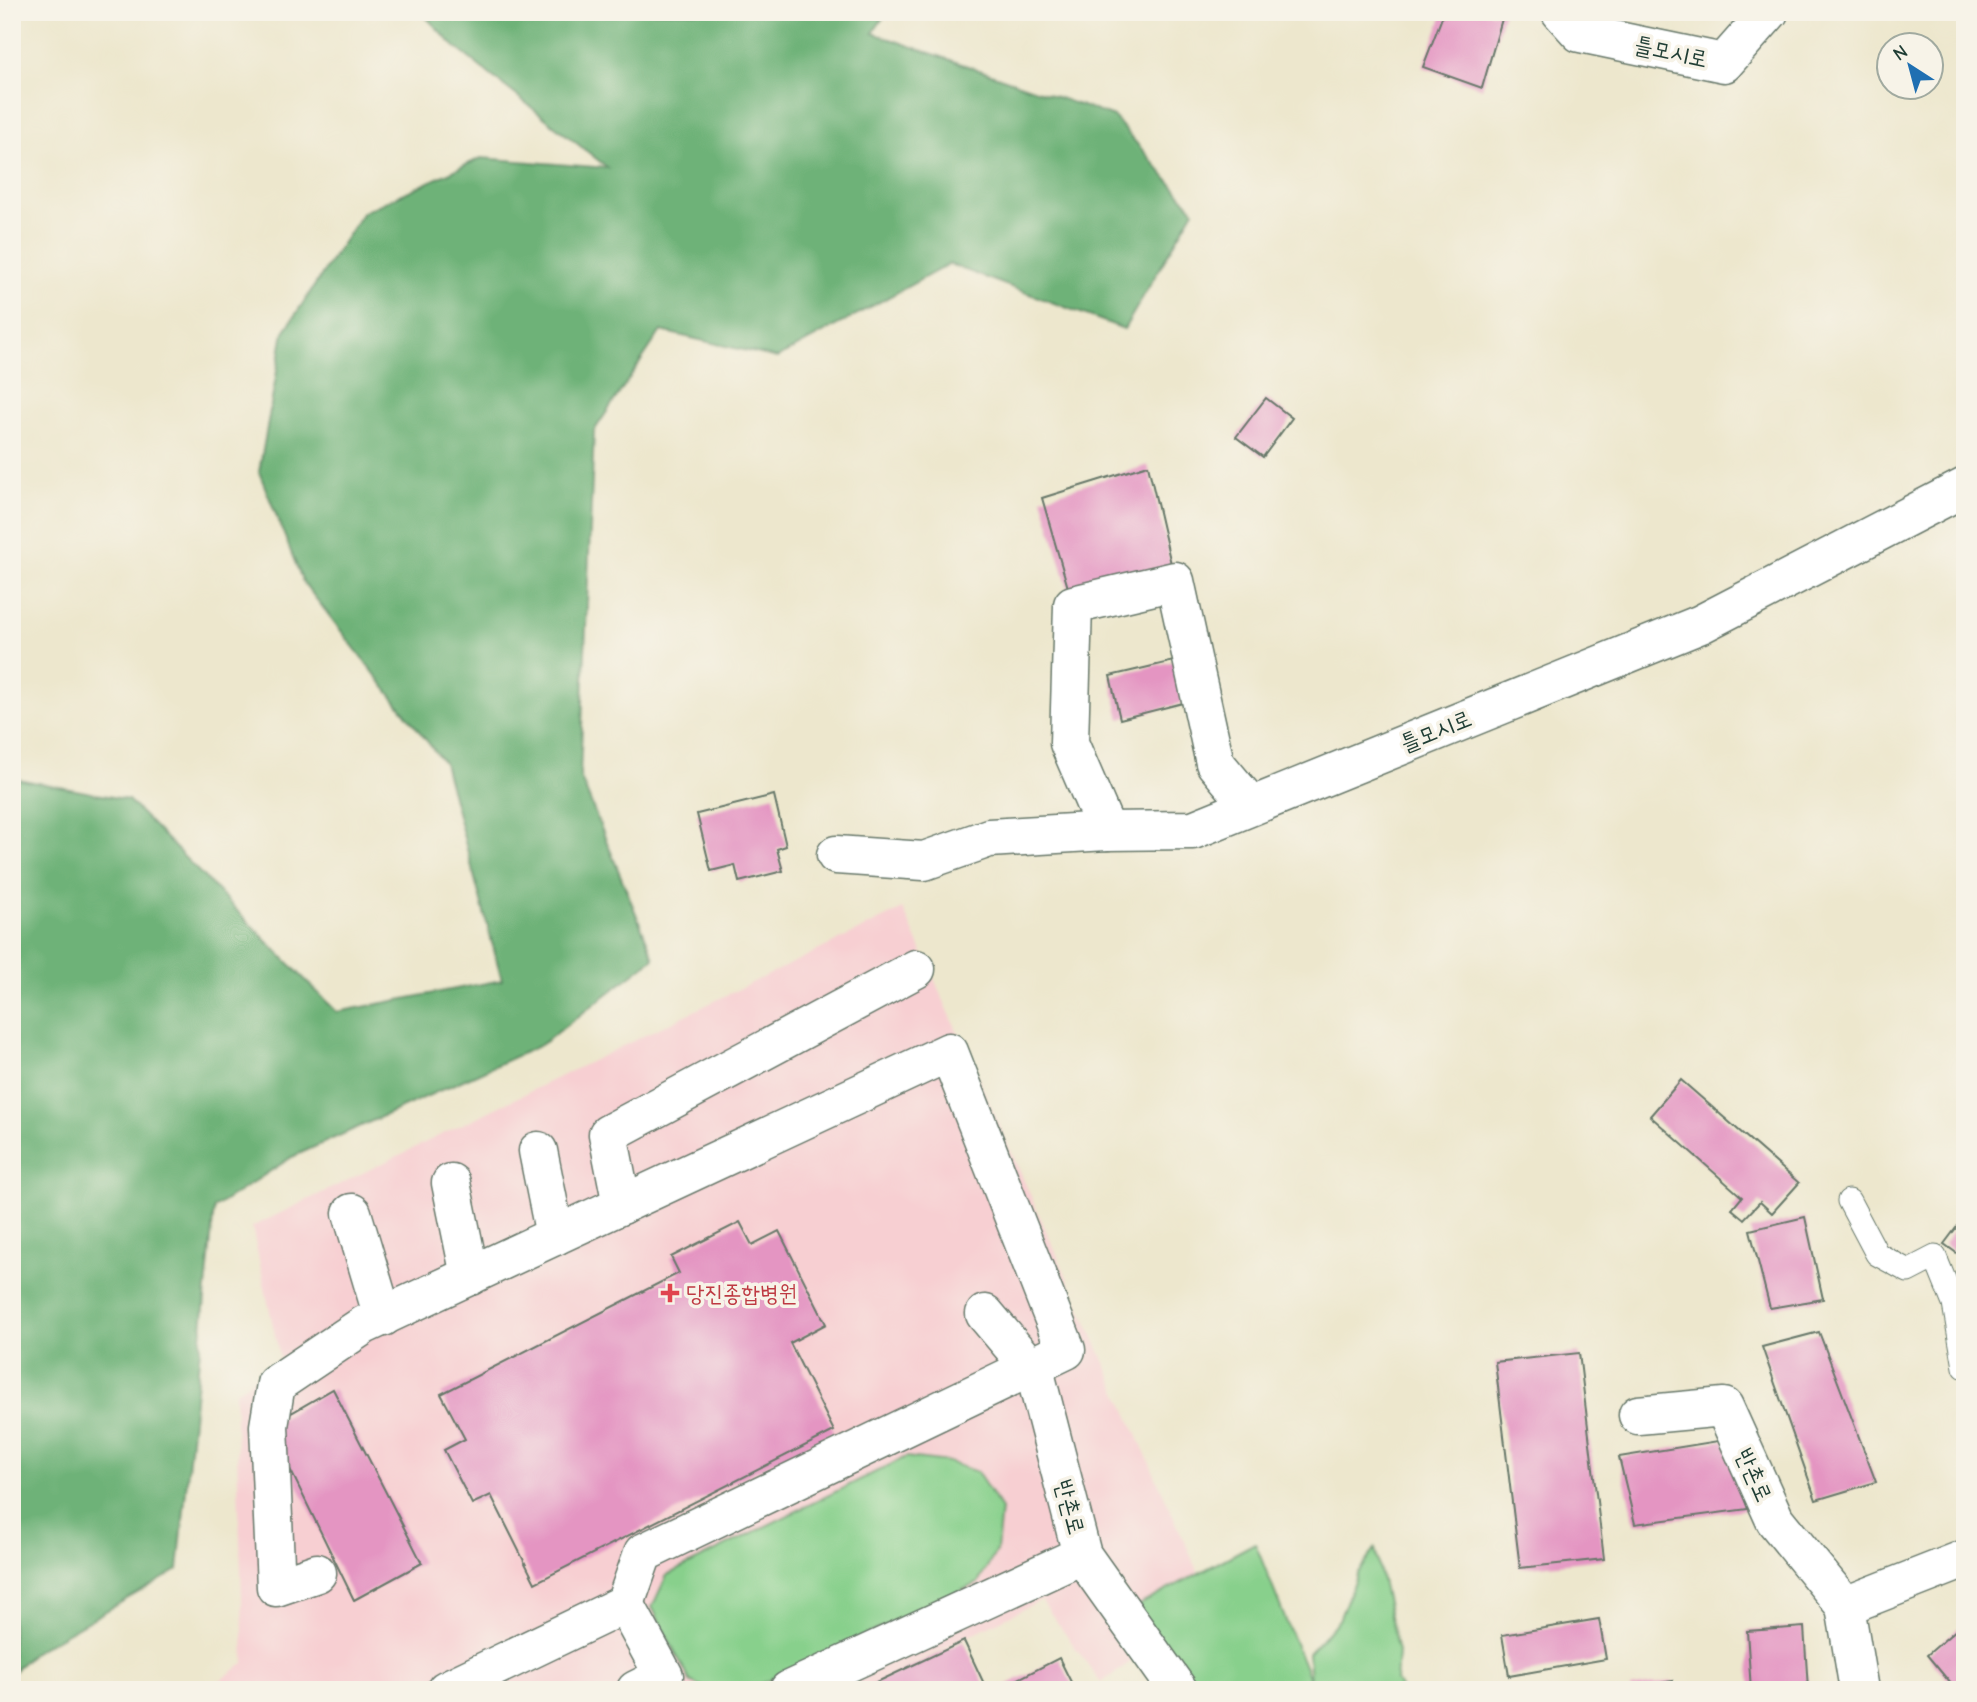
<svg xmlns="http://www.w3.org/2000/svg" width="1977" height="1702" font-family="'Comic Neue','Poor Story',sans-serif">
<style>
.built{fill:#f7cfd2}
.green{fill:#88d08c;stroke:#548660;stroke-width:2}
.forest{fill:#6eb278;stroke:#467856;stroke-width:2}
.building{fill:#e495c2}
.lines{fill:none;stroke-linecap:round;stroke-linejoin:round}
.service-casing{stroke:#67786a;stroke-width:25}
.minor-casing{stroke:#67786a;stroke-width:41}
.service{stroke:#fff;stroke-width:23}
.minor{stroke:#fff;stroke-width:38}
.health-dot{fill:#e0444e;stroke:#f7f3e8;stroke-width:2.5}
.labels{text-anchor:middle;dominant-baseline:central;stroke-width:7;stroke-linejoin:round;paint-order:stroke}
.street-label{font-size:23px;fill:#1f3d34;stroke:#f7f3e8}
.health-label{font-size:23px;fill:#be3a42;stroke:#f7f3e8;text-anchor:start}
</style>
<rect width="100%" height="100%" fill="#f7f3e8"/>
<filter id="ink" filterUnits="userSpaceOnUse"><feTurbulence type="fractalNoise" baseFrequency=".0143" numOctaves="2"/><feDisplacementMap in="SourceGraphic" scale="14" xChannelSelector="R" yChannelSelector="G"/><feConvolveMatrix kernelMatrix="1 2 1 2 8 2 1 2 1" color-interpolation-filters="sRGB"/></filter>
<filter id="wash" filterUnits="userSpaceOnUse"><feTurbulence type="fractalNoise" baseFrequency=".00686" numOctaves="4" result="noise"/><feDisplacementMap in="SourceGraphic" scale="28" xChannelSelector="R" yChannelSelector="G"/><feGaussianBlur stdDeviation="1.57" result="paint"/><feColorMatrix in="noise" values="0 0 0 0 0 0 0 0 0 0 0 0 0 0 0 0 0 1.4 0 .05"/><feComposite in="paint" operator="in"/></filter>
<g filter="url(#wash)">
<rect width="100%" height="100%" fill="#ede7cd"/>
<path class="built" d="M903,909l309,694 -111,80 -60,-83 -181,90h-695l47,-4 32,-23 -9,-271 45,-33 -28,-132z"/>
<g class="green">
<path d="M906,1457l43,5 28,10 24,37 -4,41 -19,33 -230,107h-40l-18,-9 -38,-74 15,-32z"/>
<path d="M1255,1543l55,138 -2,-28 31,-33 18,-46 18,-25 23,103 -2,29 5,9h-223l-54,-77z"/>
</g>
<path class="forest" d="M421,12h466l-14,21 241,84 80,93 -70,119 -175,-65 -172,94 -116,-27 -67,100 -14,345 74,182 -113,87 -249,112 -78,51 -36,362 -146,83 -20,20v-895l116,22 209,212 165,-32 -58,-217 -141,-181 -44,-110 25,-140 79,-120 118,-54 127,10 -154,-122z"/>
<g id="blocks">
<g class="building">
<path d="M1444,12h60l-22,76 -59,-21z"/>
<path d="M1266,398l26,20 -29,39 -27,-20z"/>
<path d="M1148,465l27,116 -102,24 -31,-107z"/>
<path d="M1174,661l9,42 -63,16 -10,-43z"/>
<path d="M774,795l12,51 -9,3 6,22 -44,11 -4,-17 -24,6 -14,-57z"/>
<path d="M1681,1080l118,103 -27,30 -12,-11 -16,17 -12,-10 10,-12 -92,-81z"/>
<path d="M1965,1216v43l-21,-15z"/>
<path d="M1805,1217l18,82 -53,9 -20,-78z"/>
<path d="M740,1222l12,23 27,-14 47,93 -36,19 44,88 -299,152 -44,-88 -19,9 -28,-54 21,-11 -24,-45 238,-121 -8,-16z"/>
<path d="M1819,1332l57,150 -60,18 -54,-153z"/>
<path d="M1579,1353l25,206 -84,9 -25,-206z"/>
<path d="M333,1389l89,174 -68,37 -85,-174z"/>
<path d="M1724,1440l24,69 -113,15 -16,-67z"/>
<path d="M1599,1619l7,40 -97,17 -7,-41z"/>
<path d="M1965,1622v68h-9l-29,-35z"/>
<path d="M1804,1627l4,62 -57,1 -4,-59z"/>
<path d="M964,1641l22,47 -3,2h-123z"/>
<path d="M1059,1658l16,32h-78z"/>
<path d="M1673,1681l1,9h-44v-2z"/>
</g>
</g>
</g>
<g filter="url(#ink)">
<use href="#blocks" fill-opacity="0" stroke="#67786a" stroke-width="2"/>
<g class="lines">
<g class="service-casing">
<path id="service" d="M1849,1201l28,53 31,17 27,-14 19,47 11,63"/>
</g>
<g class="minor-casing">
<g id="minor">
<path d="M1561,12l19,21 144,30 45,-51"/>
<path d="M1251,806l-36,-43 -40,-182 -102,24 -4,138 38,88 86,-1 508,-206 264,-137"/>
<path d="M836,855l88,6 65,-23 118,-7"/>
<path d="M538,1151l17,85"/>
<path d="M451,1183l19,93"/>
<path d="M622,1205l-14,-71 308,-165"/>
<path d="M352,1213l31,104"/>
<path d="M985,1314l50,59 47,182 96,135"/>
<path d="M1638,1415l86,-8 51,113 70,86"/>
<path d="M317,1573l-41,14 -7,-161 7,-42 88,-59 585,-273 117,298 -423,203 -18,51 -179,86"/>
<path d="M625,1604l39,72 -28,14"/>
<path d="M789,1690l293,-135"/>
<path d="M1859,1690l-14,-84 120,-47"/>
</g>
</g>
<use href="#service" class="service"/>
<use href="#minor" class="minor"/>
</g>
</g>
<path class="health-dot" d="M666.5 1282.5h7v7h7v7h-7v7h-7v-7h-7v-7h7z"/>
<g class="labels">
<g class="street-label">
<text transform="translate(1671 52) rotate(12)">틀모시로</text>
<text transform="translate(1436 731) rotate(-22)">틀모시로</text>
<text transform="translate(1754 1475) rotate(66)">반촌로</text>
<text transform="translate(1070 1507) rotate(75)">반촌로</text>
</g>
<g class="health-label">
<text x="686" y="1293">당진종합병원</text>
</g>
</g>
<rect width="1977" height="1702" fill="none" stroke="#f7f3e8" stroke-width="42"/>
<g transform="translate(1910 66) rotate(324)"><circle r="33" fill="#f7f3e8" stroke="#a1aaa0" stroke-width="2"/>
<path d="M0-5L12 26L0 18L-12 26Z" fill="#1f6fb2"/>
<text y="-10" font-size="19" font-weight="bold" text-anchor="middle" fill="#1f3d34">N</text>
</g>
</svg>
